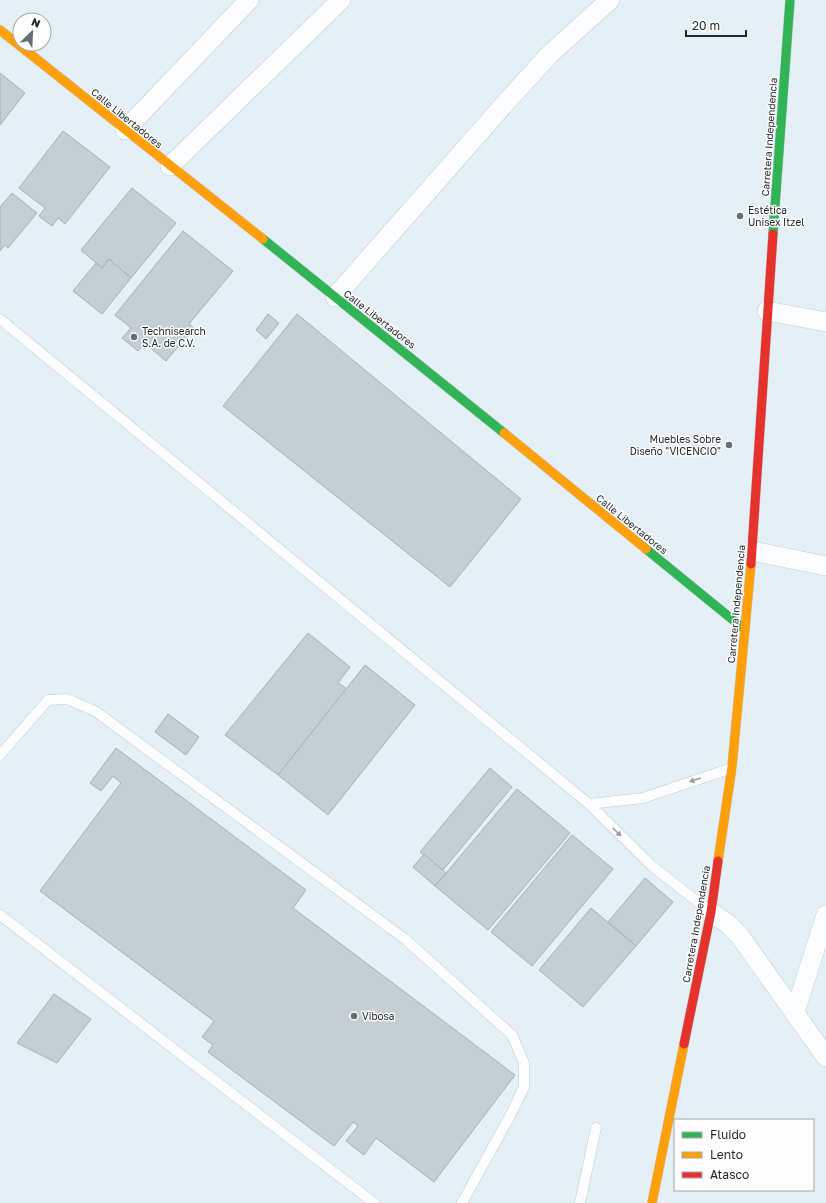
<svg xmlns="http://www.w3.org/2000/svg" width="826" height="1203" font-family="'Golos Text',sans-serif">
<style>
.building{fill:#c5cfd3;stroke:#a6b0b5}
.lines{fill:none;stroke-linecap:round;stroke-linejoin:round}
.lane-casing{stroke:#c2cbd0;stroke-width:11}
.street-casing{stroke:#c2cbd0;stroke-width:20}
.fast-casing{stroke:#c2cbd0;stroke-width:10}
.slow-casing{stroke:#c2cbd0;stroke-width:10}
.jam-casing{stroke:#c2cbd0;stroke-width:10}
.lane{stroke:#fbfdfe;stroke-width:10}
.street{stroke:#fbfdfe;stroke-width:19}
.fast{stroke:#30b455;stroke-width:9}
.slow{stroke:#ff9f0a;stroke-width:9}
.jam{stroke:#e5322d;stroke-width:9}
.oneway{fill:#989ea0}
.poi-dot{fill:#656f73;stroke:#fdfdfd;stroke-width:1.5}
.labels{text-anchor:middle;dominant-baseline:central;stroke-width:3;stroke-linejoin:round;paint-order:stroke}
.street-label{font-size:10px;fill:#20292d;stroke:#fdfdfd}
.poi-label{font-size:10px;fill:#20292d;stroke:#fdfdfd;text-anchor:start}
</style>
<rect width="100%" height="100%" fill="#e4f0f6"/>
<g class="building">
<path d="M0,73l25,20 -25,32z"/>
<path d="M63,131l47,36 -45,57 -7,-6 -6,8 -13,-10 6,-8 -26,-20z"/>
<path d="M132,188l44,35 -45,55 -22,-19 -7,9 -21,-18z"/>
<path d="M12,193l25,20 -29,35 -3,-3 -5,6v-44z"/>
<path d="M183,231l50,40 -44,53 5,4 -28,33 -21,-18 -7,8 -16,-13 9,-10 -16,-13z"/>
<path d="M109,259l22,19 -29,36 -29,-23 23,-28 6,5z"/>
<path d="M268,314l11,9 -13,16 -10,-9z"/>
<path d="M297,314l224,185 -71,88 -227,-181z"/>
<path d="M308,633l42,34 -12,16 9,6 -69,86 -53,-40z"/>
<path d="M365,665l50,40 -87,110 -50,-40z"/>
<path d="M168,714l31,23 -13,18 -31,-23z"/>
<path d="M116,748l190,142 -13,18 222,167 -81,107 -58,-44 -12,17 -18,-14 12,-15 -5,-4 -19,24 -126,-94 5,-7 -11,-8 12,-16 -174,-130 81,-108 -8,-7 -12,15 -11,-8z"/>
<path d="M490,768l22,19 -69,83 -23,-18z"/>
<path d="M517,789l53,44 -82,97 -53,-44z"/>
<path d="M572,835l41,34 -81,97 -41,-34z"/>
<path d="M424,854l22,19 -11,13 -22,-19z"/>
<path d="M645,878l28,24 -37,44 -28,-24z"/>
<path d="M591,908l45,38 -53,61 -44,-37z"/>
<path d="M54,994l37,25 -34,44 -40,-20z"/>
</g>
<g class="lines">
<g class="lane-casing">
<g id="lane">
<path d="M0,319l589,485 63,62 59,46"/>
<path d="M0,755l48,-55 19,-1 28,12 310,228 107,96 12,28v24l-14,29 -48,87"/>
<path d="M589,804l54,-6 89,-30"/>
<path d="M0,915l374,288"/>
<path d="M580,1203l16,-75"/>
</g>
</g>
<g class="street-casing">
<g id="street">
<path d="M125,130l124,-130"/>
<path d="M170,166l171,-166"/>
<path d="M335,297l173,-197 42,-46 60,-54"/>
<path d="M767,311l59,11"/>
<path d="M752,551l74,15"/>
<path d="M711,912l17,12 11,11 87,122"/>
<path d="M795,1012l31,-97"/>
</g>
</g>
<g class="fast-casing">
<g id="fast">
<path d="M773,234l17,-234"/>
<path d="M263,239l241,194"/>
<path d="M646,549l98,80"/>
</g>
</g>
<g class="slow-casing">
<g id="slow">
<path d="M0,30l263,209"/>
<path d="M504,433l142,116"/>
<path d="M718,861l14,-94 19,-203"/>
<path d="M652,1203l32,-159"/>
</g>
</g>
<g class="jam-casing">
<g id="jam">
<path d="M751,564l22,-330"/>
<path d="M684,1044l27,-132 7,-51"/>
</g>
</g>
<use href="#lane" class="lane"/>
<use href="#street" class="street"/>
<use href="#fast" class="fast"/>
<use href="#slow" class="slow"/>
<use href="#jam" class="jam"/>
</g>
<defs><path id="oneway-solid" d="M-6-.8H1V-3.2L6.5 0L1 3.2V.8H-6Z"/></defs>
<g class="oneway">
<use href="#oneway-solid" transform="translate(695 780) rotate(161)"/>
<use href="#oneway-solid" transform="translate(617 832) rotate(45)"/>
</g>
<g class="poi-dot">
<circle cx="740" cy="216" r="4"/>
<circle cx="134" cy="337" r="4"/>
<circle cx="729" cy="445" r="4"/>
<circle cx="354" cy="1016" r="4"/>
</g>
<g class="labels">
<g class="street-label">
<text transform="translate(127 118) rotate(39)">Calle Libertadores</text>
<text transform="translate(769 137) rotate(-86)">Carretera Independencia</text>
<text transform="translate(380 319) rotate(38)">Calle Libertadores</text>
<text transform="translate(632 524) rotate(39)">Calle Libertadores</text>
<text transform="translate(736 604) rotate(-85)">Carretera Independencia</text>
<text transform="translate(696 924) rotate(-80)">Carretera Independencia</text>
</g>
<g class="poi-label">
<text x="748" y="210">Estética<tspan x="748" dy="12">Unisex Itzel</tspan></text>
<text x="142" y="331">Technisearch<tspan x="142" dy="12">S.A. de C.V.</tspan></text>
<text x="721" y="439" text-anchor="end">Muebles Sobre<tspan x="721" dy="12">Diseño "VICENCIO"</tspan></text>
<text x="362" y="1016">Vibosa</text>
</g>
</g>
<rect x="674" y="1119" width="140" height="72" fill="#fdfdfd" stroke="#a5a8aa"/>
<rect x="682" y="1132" width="20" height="6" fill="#30b455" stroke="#a5a8aa"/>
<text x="710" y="1139" font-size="12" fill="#20292d">Fluido</text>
<rect x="682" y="1152" width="20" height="6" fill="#ff9f0a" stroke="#a5a8aa"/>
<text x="710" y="1159" font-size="12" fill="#20292d">Lento</text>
<rect x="682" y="1172" width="20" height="6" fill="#e5322d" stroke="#a5a8aa"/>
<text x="710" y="1179" font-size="12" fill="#20292d">Atasco</text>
<g transform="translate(32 32) rotate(24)"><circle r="19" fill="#fdfdfd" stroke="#a5a8aa"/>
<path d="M0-3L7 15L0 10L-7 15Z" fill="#656f73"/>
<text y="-6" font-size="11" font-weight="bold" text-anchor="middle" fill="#20292d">N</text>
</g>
<path d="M686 30v6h60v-6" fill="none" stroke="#20292d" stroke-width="2"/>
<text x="692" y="30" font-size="12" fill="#20292d" stroke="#fdfdfd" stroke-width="3" paint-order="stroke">20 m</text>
</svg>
